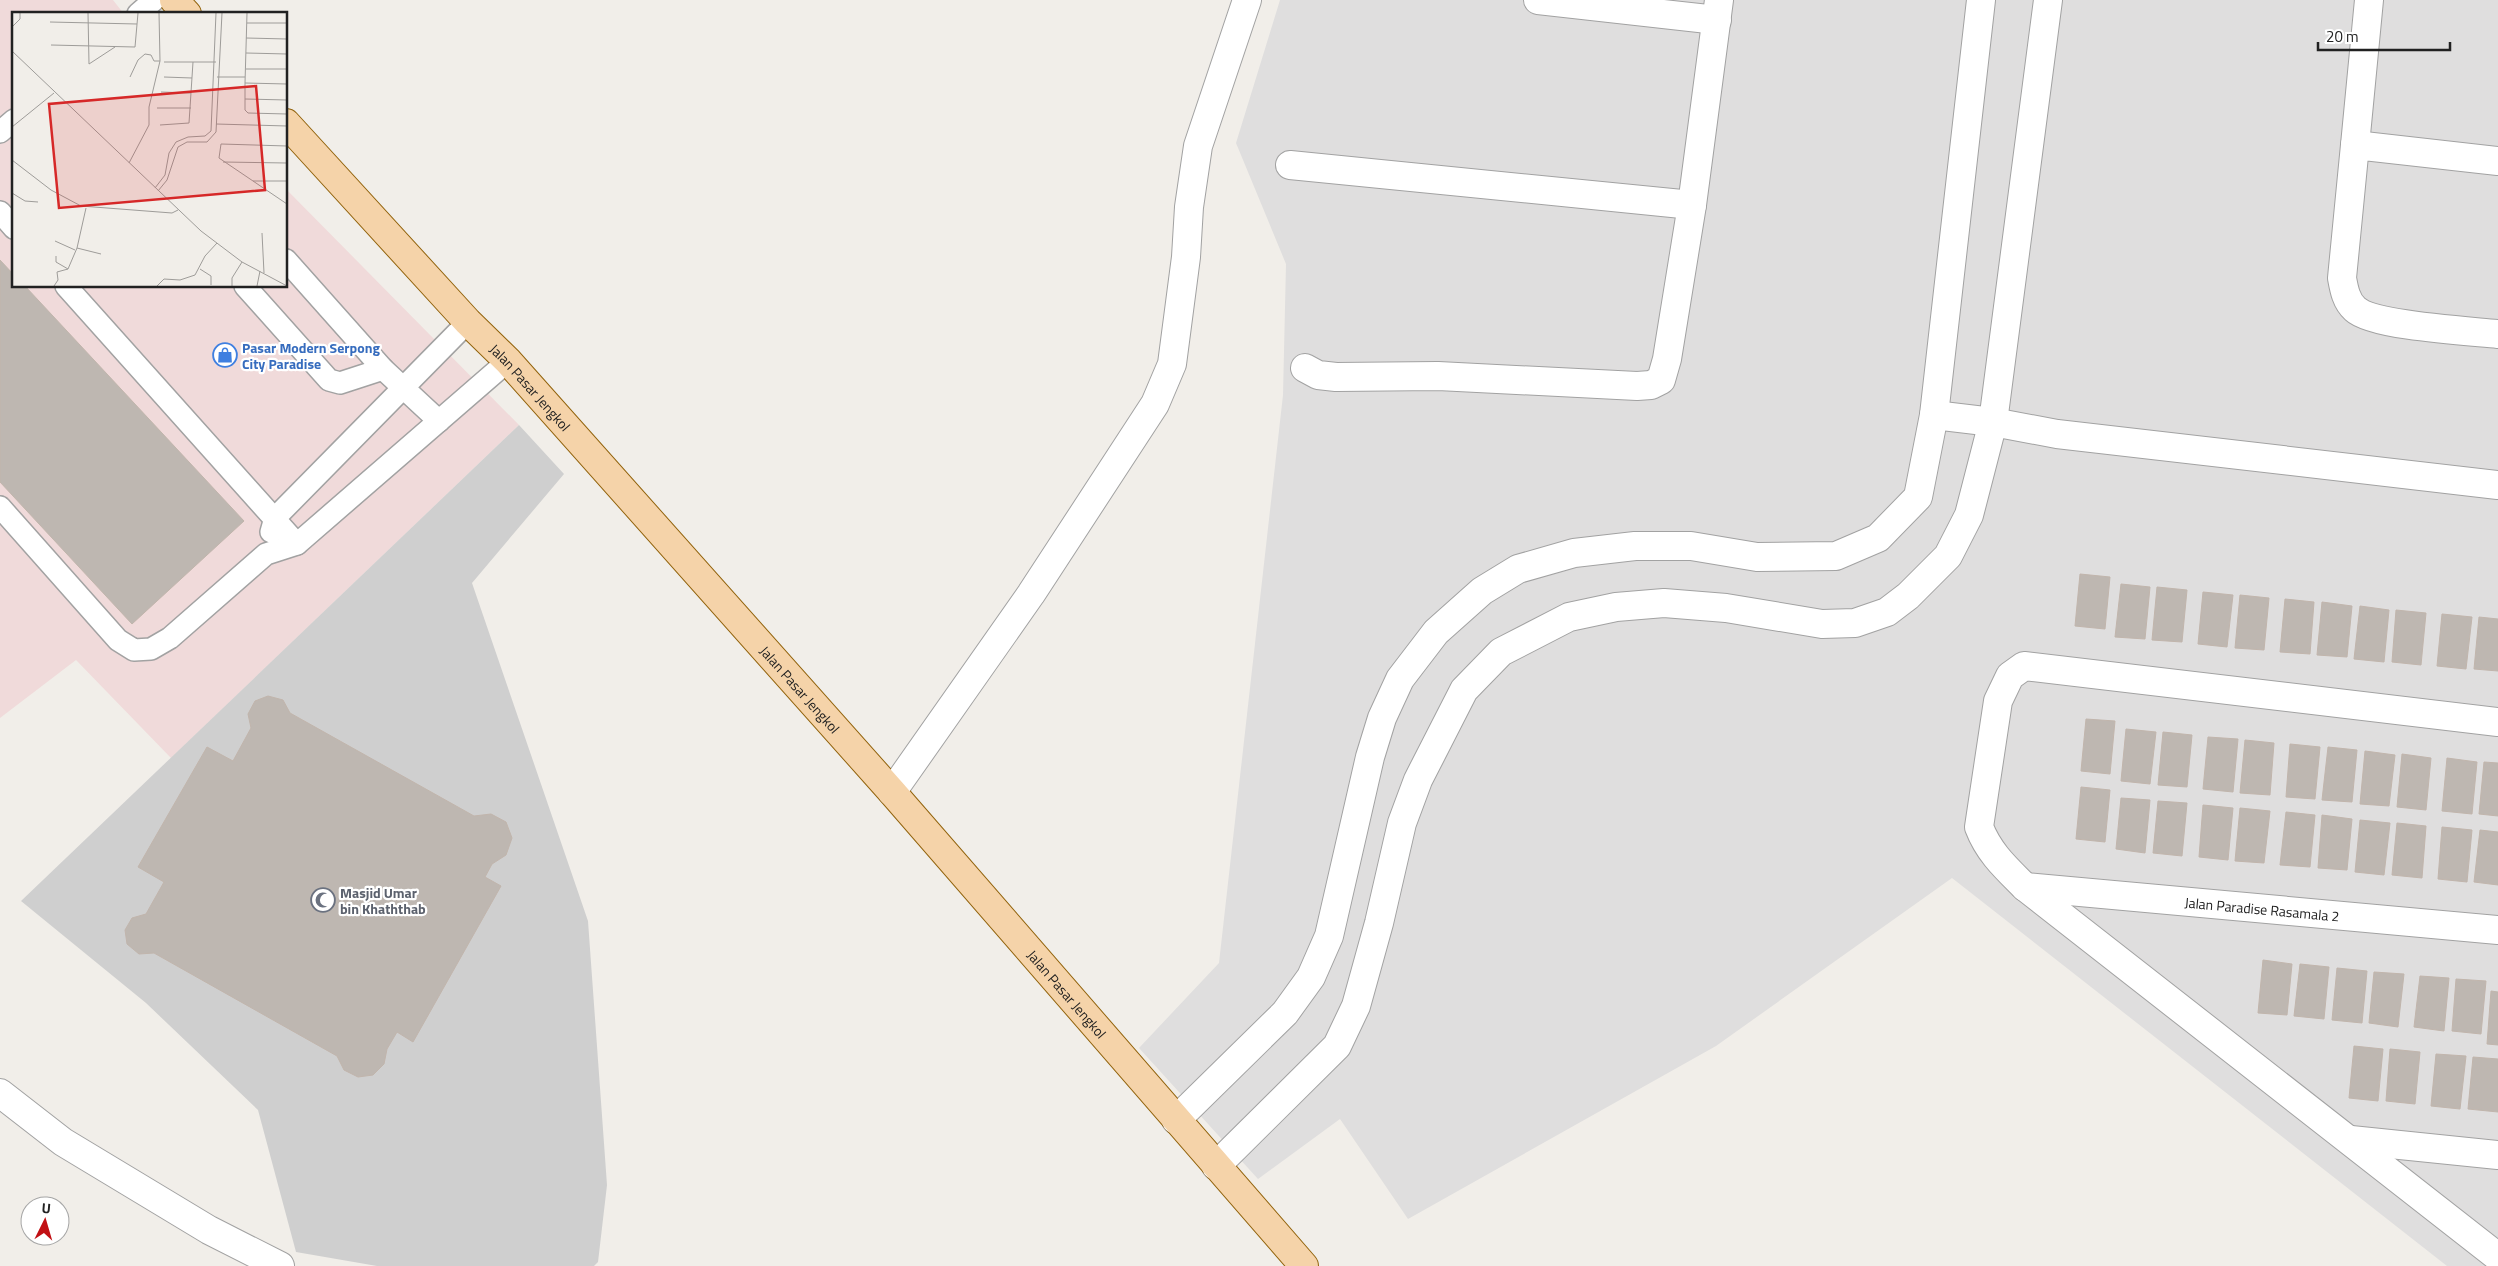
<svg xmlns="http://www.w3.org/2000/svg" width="2498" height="1266" font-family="'Titillium Web',sans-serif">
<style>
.residential{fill:#dfdede}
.commercial{fill:#f0dada}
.religious{fill:#cfcfcf}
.building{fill:#beb7b1;stroke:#c1b5ac}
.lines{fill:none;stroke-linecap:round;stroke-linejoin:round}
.lane-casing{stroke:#a2a2a2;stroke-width:24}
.street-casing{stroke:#a2a2a2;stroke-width:30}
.primary-casing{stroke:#92630c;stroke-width:30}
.lane{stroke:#fff;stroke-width:21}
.street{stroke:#fff;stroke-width:28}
.primary{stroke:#f5d3a9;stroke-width:28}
.labels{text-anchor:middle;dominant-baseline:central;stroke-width:4.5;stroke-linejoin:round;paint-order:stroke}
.shop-label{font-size:14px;font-weight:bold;fill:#366cbe;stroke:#fff;text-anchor:start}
.street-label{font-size:14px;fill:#212121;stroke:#fff}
.worship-label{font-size:14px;font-weight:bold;fill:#5b616d;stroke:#fff;text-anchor:start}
.inset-road{fill:none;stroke:#9e9c99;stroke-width:1}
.view{fill:#d62828;fill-opacity:0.15;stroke:#d62828;stroke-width:2.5}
.inset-edge{fill:none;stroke:#212121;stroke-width:2.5}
</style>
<rect width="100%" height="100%" fill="#f1eee9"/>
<path class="residential" d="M1280,0h1218v1266h-51l-495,-388 -236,168 -308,173 -68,-100 -82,60 -119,-131 80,-85 64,-568 3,-131 -50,-121z"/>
<path class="commercial" d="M0,0h113l11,14h-110v272h272v-97l233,236 -348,333 -95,-98 -76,58z"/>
<path class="religious" d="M519,425l45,49 -92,109 116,338 19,264 -9,77 -4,4h-217l-81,-14 -38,-142 -112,-107 -125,-102z"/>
<g class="building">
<path d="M0,260l14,15v11h11l219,235 -112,103 -132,-142z"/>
<path d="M2080,574l30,3 -5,52 -30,-3z"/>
<path d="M2121,584l29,3 -5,52 -30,-2z"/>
<path d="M2157,587l30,3 -5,52 -30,-2z"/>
<path d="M2203,592l30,3 -6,52 -29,-3z"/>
<path d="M2240,595l29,3 -5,52 -29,-2z"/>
<path d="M2285,599l29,3 -4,52 -30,-2z"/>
<path d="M2322,602l30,4 -5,51 -30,-2z"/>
<path d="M2360,606l29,4 -5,52 -30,-3z"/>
<path d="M2396,610l30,3 -5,52 -29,-3z"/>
<path d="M2442,614l30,3 -6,52 -29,-3z"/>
<path d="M2479,617l19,2v52l-24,-2z"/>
<path d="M268,696l15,4 7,13 184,103 17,-2 15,8 6,16 -6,17 -14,9 -7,13 16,9 -88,156 -16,-10 -10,17 -3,15 -11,11 -15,2 -14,-7 -7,-14 -183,-103 -15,1 -12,-10 -2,-14 7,-12 14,-4 18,-32 -26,-15 69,-120 26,14 18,-33 -3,-14 7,-13z"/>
<path d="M2086,719l29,2 -5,53 -29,-3z"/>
<path d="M2126,729l30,3 -6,52 -29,-3z"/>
<path d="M2163,732l29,3 -5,52 -29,-2z"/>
<path d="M2208,737l30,2 -5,53 -30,-3z"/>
<path d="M2245,740l29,3 -4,52 -30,-2z"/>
<path d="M2290,744l30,3 -5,52 -29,-2z"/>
<path d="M2328,747l29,3 -5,52 -30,-2z"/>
<path d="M2365,751l30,4 -6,51 -29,-2z"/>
<path d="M2402,754l29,4 -5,52 -29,-3z"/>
<path d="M2447,758l30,4 -5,52 -30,-3z"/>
<path d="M2484,762l14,1v53l-19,-2z"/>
<path d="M2081,787l29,3 -5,52 -29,-3z"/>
<path d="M2121,798l29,2 -5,53 -29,-4z"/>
<path d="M2158,801l29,2 -5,53 -29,-3z"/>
<path d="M2203,805l30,3 -5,52 -29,-3z"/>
<path d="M2240,808l30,3 -6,52 -29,-2z"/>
<path d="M2286,812l29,3 -5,52 -30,-2z"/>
<path d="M2322,815l30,4 -5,51 -29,-2z"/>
<path d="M2360,820l30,3 -6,52 -29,-3z"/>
<path d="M2397,823l29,3 -4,52 -30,-3z"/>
<path d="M2442,827l30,3 -5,52 -29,-3z"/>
<path d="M2480,830l18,2v53l-24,-3z"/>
<path d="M2263,960l29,4 -5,51 -29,-2z"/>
<path d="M2300,964l29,3 -5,52 -30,-3z"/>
<path d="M2337,968l30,3 -5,52 -30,-3z"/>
<path d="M2374,972l30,2 -6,53 -29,-4z"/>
<path d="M2420,976l29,2 -5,53 -30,-4z"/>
<path d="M2456,979l30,2 -5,53 -29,-3z"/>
<path d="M2491,991l7,1v53l-11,-1z"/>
<path d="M2354,1046l29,3 -5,52 -29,-3z"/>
<path d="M2390,1049l30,3 -5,52 -29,-3z"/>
<path d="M2436,1054l30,2 -6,53 -29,-3z"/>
<path d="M2473,1057l25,2v53l-30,-3z"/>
</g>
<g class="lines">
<g class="lane-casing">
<g id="lane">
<path d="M138,14l16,-14"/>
<path d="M0,132l14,-12"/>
<path d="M0,212l14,16"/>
<path d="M286,260l97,109 56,52"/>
<path d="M66,286l231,258"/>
<path d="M245,286l84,94 11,3 43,-14"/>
<path d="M0,507l118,133 16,10 17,-1 19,-11 96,-84 31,-10 211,-183"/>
<path d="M271,532l4,-14 193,-196"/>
</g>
</g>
<g class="street-casing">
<g id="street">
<path d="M1538,0l179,20"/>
<path d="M2355,145l14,-145"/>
<path d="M2498,161l-143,-16 -13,133c2,11 4,23 13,31 18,17 114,22 143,25"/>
<path d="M1290,165l402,40"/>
<path d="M1305,368l13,7 18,2 102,-1 199,10 14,-1 10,-5 6,-21 25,-154 27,-205"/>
<path d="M1934,415l59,7 64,12 441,51"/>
<path d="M2498,722l-474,-56 -14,10 -12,25 -19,126c10,26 27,41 46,60l473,370"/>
<path d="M892,792l139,-198 124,-190 17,-40 14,-107 3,-50 9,-61 49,-146"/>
<path id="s1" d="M2025,887l473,43"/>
<path d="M0,1093l63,49 146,88 71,36"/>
<path d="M1176,1120l109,-107 26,-36 18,-41 41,-179 12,-39 18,-39 36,-47 46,-41 36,-22 56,-16 61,-7h56l66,11 79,-1 42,-18 40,-41 16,-82 47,-415"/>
<path d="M2351,1140l147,15"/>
<path d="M1216,1166l121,-120 19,-40 23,-83 23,-100 16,-43 46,-90 37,-38 68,-35 47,-10 48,-4 62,5 96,16 33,-1 32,-11 21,-16 40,-40 21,-41 24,-93 55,-422"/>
</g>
</g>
<g class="primary-casing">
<g id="primary">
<path d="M174,0l13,14"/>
<path id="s2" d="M286,123l182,199 40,39 384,431 412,474"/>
</g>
</g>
<use href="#lane" class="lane"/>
<use href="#street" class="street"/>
<use href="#primary" class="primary"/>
</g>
<defs>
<g id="shop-ring" transform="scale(1.25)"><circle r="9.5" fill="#fff" stroke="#3f7fe0" stroke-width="1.5"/><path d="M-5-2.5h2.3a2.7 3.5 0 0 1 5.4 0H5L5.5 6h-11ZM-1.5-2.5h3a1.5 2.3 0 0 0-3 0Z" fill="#3f7fe0"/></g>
<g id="mosque-ring" transform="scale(1.25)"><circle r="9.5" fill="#fff" stroke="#6b7280" stroke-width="1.5"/><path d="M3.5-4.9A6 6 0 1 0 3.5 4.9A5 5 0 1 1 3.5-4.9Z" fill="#6b7280"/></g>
</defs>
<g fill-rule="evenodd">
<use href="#shop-ring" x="225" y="355"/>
<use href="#mosque-ring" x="323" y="900"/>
</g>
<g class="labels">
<g class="shop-label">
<text x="242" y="347">Pasar Modern Serpong<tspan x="242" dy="16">City Paradise</tspan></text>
</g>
<g class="street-label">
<text stroke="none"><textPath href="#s2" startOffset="360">Jalan Pasar Jengkol</textPath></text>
<text stroke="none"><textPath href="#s2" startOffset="765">Jalan Pasar Jengkol</textPath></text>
<text stroke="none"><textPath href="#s1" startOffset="238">Jalan Paradise Rasamala 2</textPath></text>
<text stroke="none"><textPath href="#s2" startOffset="1170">Jalan Pasar Jengkol</textPath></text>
</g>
<g class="worship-label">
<text x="340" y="892">Masjid Umar<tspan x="340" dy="16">bin Khaththab</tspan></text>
</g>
</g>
<g transform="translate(12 12)">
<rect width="275" height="275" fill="#f1eee9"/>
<path class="inset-road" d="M76,1l1,51 26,-17M38,10l87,2M235,11h40M0,15l8,-8v-6M0,16v18M234,26l41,1M39,33l84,2 3,-34M0,39l189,180 41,31 45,24M234,41l41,1M152,50h52M234,57h41M118,65l8,-17 7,-6 6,1 3,6h6M152,65l28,1M205,65h28M233,71l2,-70M149,80l30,1M233,87v-16l42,1M275,88l-42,-1v11l3,3 39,1M145,96h34M204,112l71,2M148,113l29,-2 4,-61M0,115l42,-34M275,134l-66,-2 -2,14 68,46M0,148l39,30 30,16 91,7 6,-3M211,150l64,1M117,151l20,-38v-18l11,-46 -1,-48M241,169h34M143,176l10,-13 4,-22 7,-11 12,-5 17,-1 6,-5 5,-118M146,179l9,-11 11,-33 9,-5h20l9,-10 6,-119M0,181l13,8 13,1M250,221l2,40M43,229l20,9M65,236l24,6M44,244v6l12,7M188,257l11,7v9M42,274l4,-6 -1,-8 11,-3 9,-21 9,-40M145,274l7,-7 16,1 15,-5 10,-19 12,-13M220,274v-8l10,-16M245,274l3,-15"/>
<path class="view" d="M244,74l9,104 -206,18 -10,-104z"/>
<rect width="275" height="275" class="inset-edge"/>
</g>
<g transform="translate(45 1221) rotate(5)"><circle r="24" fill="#ffffff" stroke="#a6a6a6"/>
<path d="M0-4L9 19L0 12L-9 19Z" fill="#c21014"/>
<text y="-8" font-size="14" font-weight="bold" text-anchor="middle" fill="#212121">U</text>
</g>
<path d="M2318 42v8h132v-8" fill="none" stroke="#212121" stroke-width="2.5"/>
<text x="2326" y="42" font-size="15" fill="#212121" stroke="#ffffff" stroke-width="4" paint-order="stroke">20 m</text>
</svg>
